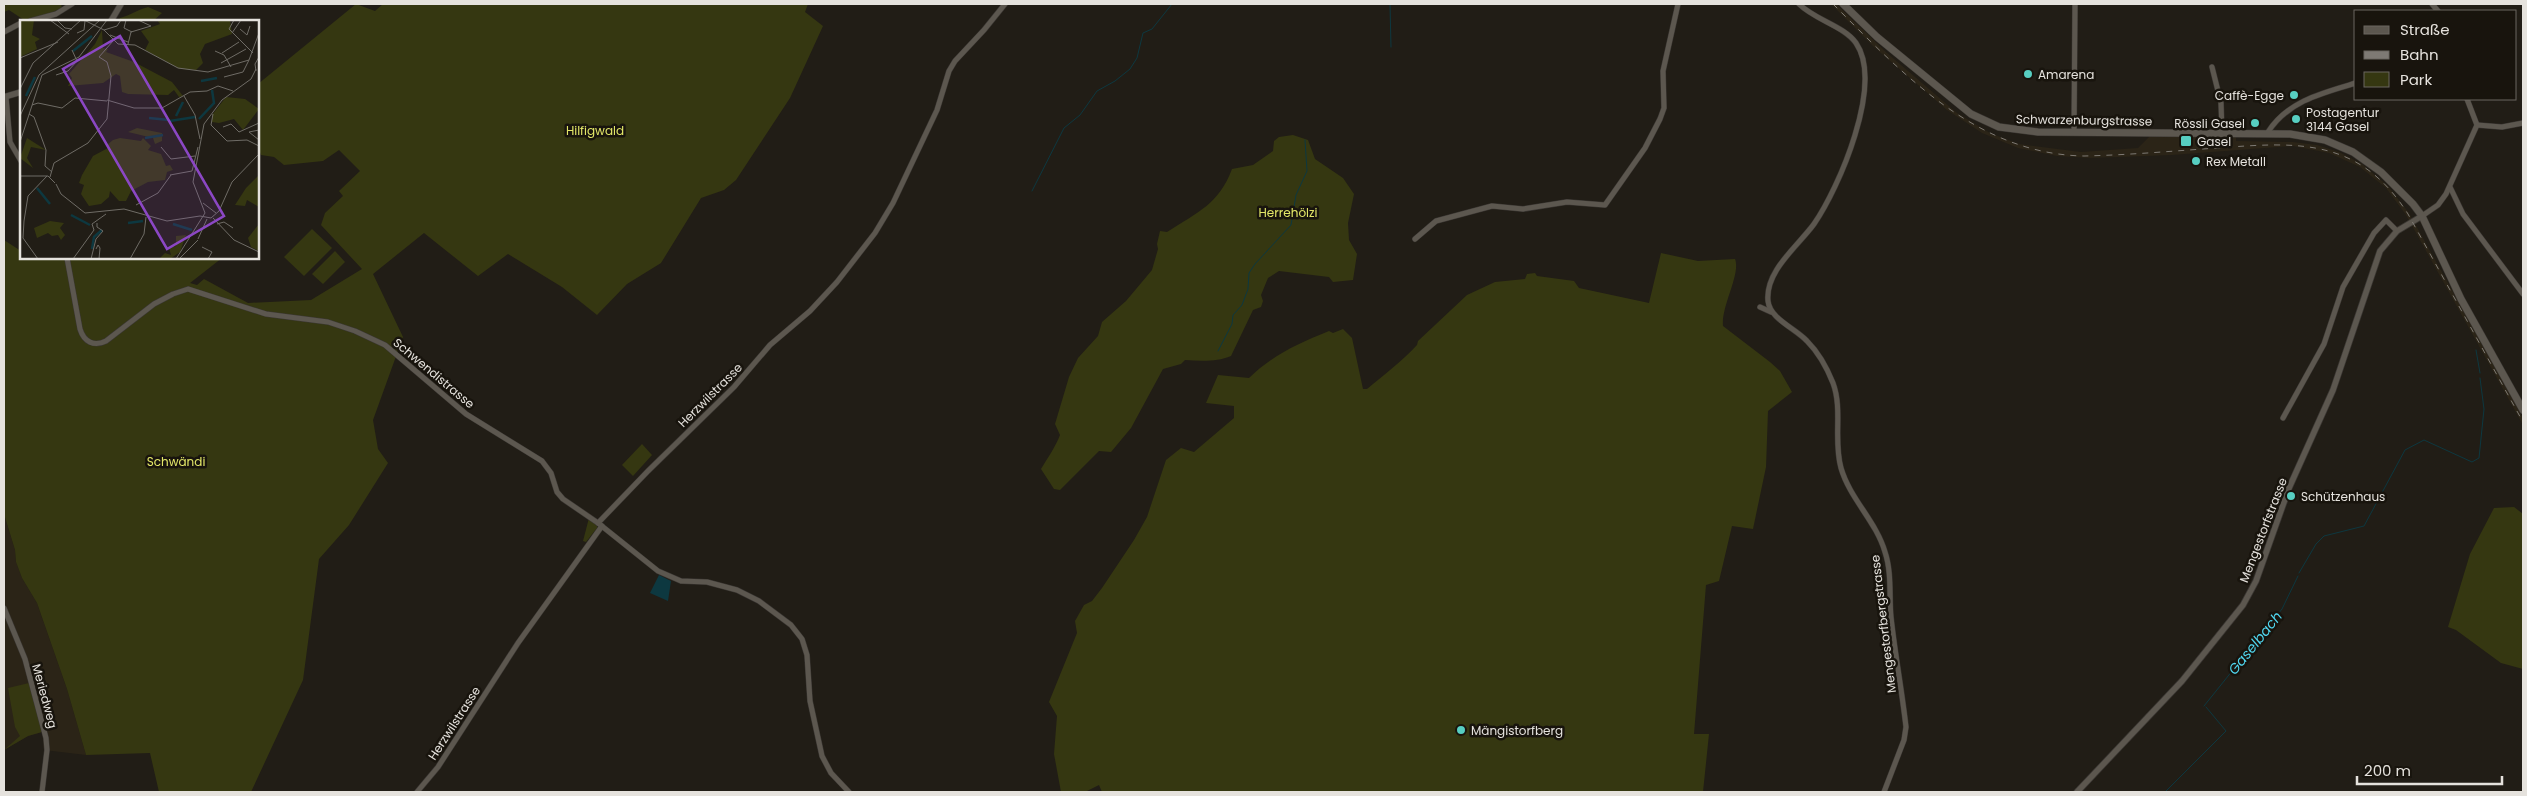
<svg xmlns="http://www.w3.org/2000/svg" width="2527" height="796" font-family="Poppins,sans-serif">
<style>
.built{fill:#2b2417}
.green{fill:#353711}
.water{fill:#0d3840}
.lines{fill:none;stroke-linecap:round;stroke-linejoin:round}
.stream{stroke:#0d3840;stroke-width:1}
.minor-casing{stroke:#3b3733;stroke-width:6}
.tertiary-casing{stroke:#3b3733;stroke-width:7}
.secondary-casing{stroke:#3b3733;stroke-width:8}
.minor{stroke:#5c574f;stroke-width:5}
.tertiary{stroke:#5c574f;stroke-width:5.5}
.secondary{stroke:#5c574f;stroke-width:7}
.rail{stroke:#7e7a74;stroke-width:1;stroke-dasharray:6 6;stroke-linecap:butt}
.poi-dot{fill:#57cec1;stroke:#18140d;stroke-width:2}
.labels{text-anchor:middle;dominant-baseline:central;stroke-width:5;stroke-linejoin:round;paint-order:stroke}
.poi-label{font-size:12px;fill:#e5e2dd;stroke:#18140d;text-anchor:start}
.street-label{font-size:12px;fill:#e5e2dd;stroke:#18140d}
.park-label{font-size:12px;fill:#e3e768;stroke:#18140d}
.water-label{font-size:14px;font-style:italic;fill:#50d7f0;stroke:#18140d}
.inset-river{fill:none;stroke:#0d3840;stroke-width:2.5}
.inset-road{fill:none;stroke:#6f6c66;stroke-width:1}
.view{fill:#8b47c4;fill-opacity:0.15;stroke:#8b47c4;stroke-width:2.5}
.inset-edge{fill:none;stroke:#e5e2dd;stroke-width:2.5}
</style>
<rect width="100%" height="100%" fill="#211d16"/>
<g class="built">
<path d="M1831,4h5l51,49 70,60 33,20 29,11 62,8 57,-4 13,-13h85v6l57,1 24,3 22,7 23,12 26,22 21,27 114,205v7l-117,-210 -20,-27 -26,-21 -31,-14 -36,-7 -121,9 -81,3 -34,-2 -39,-8 -36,-15 -35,-23 -73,-63z"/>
<path d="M4,514l11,36 1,12 6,16 15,25 30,86 19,66 -42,-5 -2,-18 -14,4 -24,14z"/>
</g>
<g class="green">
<path d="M4,4h57l1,4 -16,7 -22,5 -15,-10 -5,2z"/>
<path d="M356,4l19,7 8,-7h425l-3,8 18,14 -33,72 -54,82 -12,10 -23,8 -40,65 -34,21 -30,31 -35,-28 -54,-33 -30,22 -54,-43 -51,41 30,63 -30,83 5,29 10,14 -39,62 -30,34 -16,121 -52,112h-92l-9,-39 -64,2 -19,-66 -30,-86 -15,-25 -6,-16 -1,-12 -11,-36v-274l17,11v7h201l-32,25 7,2 7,-6 44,24 63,-3 51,-31 -41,-44 4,-12 18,-17 -4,-5 21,-20 -21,-21 -16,11 -39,4 -10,-8 -13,-2 -3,-8v-63z"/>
<path d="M148,7l14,6 -9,8h-35l2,-3c11,-3 17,-8 28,-11z"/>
<path d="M1293,135l15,5 7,19 28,19 11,16 -6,29 1,17 8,14 -4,26 -20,2 -4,-5 -50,-6 -11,7 -7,17 2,6 -2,6 -8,3 -22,46c-14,6 -30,5 -46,4l-4,4 -18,5 -32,59 -20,24 -12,-1 -39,39 -6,-1 -13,-20c7,-12 14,-21 19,-34l-5,-11 14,-47 9,-19 20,-22 4,-14 24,-21 26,-31 6,-21 -1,-5 3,-13 7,1c31,-20 52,-28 65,-63l21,-4 20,-14 1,-10 5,-4z"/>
<path d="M312,229l20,19 -28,28 -20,-19z"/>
<path d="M335,251l10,11 -22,22 -11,-10z"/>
<path d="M1661,253l37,8 37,-2c6,15 -14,47 -12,67l47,36 10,9 12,21 -24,19 -2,56 -13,62 -21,-3 -13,55 -13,4 -12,149h15l-6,58h-601l-3,-7 -14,7h-24l-7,-38 3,-38 -8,-14 28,-69 -2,-12 9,-16 8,-4 10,-13 32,-48 13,-23 19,-57 15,-12 13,4 40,-34v-12l-28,-3 12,-28 31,3c24,-23 48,-34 80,-47l4,2 10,-4 9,9 11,51h4c18,-15 34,-27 50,-44l1,-4 49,-46 28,-13 30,-3 2,-5 8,-1 2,3 37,5 5,7 70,15z"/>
<path d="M642,444l10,11 -19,21 -11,-11z"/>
<path d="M2514,507l9,7v155l-22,-6 -45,-33 -8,-3 22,-73 24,-46z"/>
<path d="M589,518l8,7v3l-11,14 -3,-1z"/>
<path d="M29,683l13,49 -14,4 -24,14 16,-14 -5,-9 -7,-39z"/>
</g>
<path class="water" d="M659,575l12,6 -3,20 -18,-8z"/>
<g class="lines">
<g class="stream">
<path d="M1390,4l1,43"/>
<path d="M1032,191l32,-63 16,-13 17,-24 18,-10 15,-12 7,-11 6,-25 9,-4 20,-25"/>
<path d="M2476,350l4,23"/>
<path d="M1218,351l14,-27 1,-9 9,-10 6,-16 1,-16 6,-9 36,-39 5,-30 11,-24 -2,-31"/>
<path d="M2299,573l17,-29 8,-8 40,-10 41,-76 19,-10 48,22 7,-4 5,-49 -4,-31"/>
<path d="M2204,706l78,-97 16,-33"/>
<path d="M2165,792l61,-61 -20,-24"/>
</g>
<g class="minor-casing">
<g id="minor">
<path d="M1799,4c16,16 45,22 57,39 28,41 -17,145 -42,181 -16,22 -49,47 -46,77 2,18 27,27 39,40 11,11 20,27 26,42 10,27 0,57 8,85 9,31 35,53 44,84 7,21 4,44 6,65 4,37 11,74 15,110l-2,13 -20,52"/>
<path d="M2432,4l6,7"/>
<path d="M30,21l26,-7 16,-10"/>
<path d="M4,32l17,-9"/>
<path d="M2212,67l9,36 1,29"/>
<path d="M6,97l4,45 11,19"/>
<path d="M2477,125l25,2 21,-4"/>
<path d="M2074,132l1,-128"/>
<path d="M2268,132c20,-31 54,-39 88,-49"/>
<path d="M2450,187l13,27 60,80"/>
<path d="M2422,216l16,-11 8,-11 31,-69 -10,-26"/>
<path d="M1415,239l21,-18 56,-15 31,3 44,-7 38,3 40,-57 15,-29 4,-11 -1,-37 15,-67"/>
<path d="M67,258l13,71c4,13 14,18 26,12l48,-37 19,-10 15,-5 78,25 62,8 27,9 30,14 81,69 76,47 9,12 6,19 6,7 35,24 60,48 23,10 26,1 30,8 22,11 32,24 11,14 5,16 3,46 12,55 9,17 18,19"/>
<path d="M1760,307l11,5"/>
<path d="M2283,418l41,-74 19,-57 31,-54 12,-13 11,11"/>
<path d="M598,523l50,-52 86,-84 36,-42 40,-34 27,-29 38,-49 18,-30 44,-93 12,-39 6,-10 29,-31 21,-26"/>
<path d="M4,608l21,51 21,79 1,12 -5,42"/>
<path d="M417,792l21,-25 80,-124 84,-117"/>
</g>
</g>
<g class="tertiary-casing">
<g id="tertiary">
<path d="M111,21l10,-17"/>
<path d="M4,97l17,-5"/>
<path d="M2077,792l105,-111 61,-76 13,-24 33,-93 44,-98 47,-139 17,-20 25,-15"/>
</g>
</g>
<g class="secondary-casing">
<path id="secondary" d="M1843,4l34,33 94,77 28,13 39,5 252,2 35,6 28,12 28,20 32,32 9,12 39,83 62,111"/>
</g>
<use href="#minor" class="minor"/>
<use href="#tertiary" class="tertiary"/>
<use href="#secondary" class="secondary"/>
<path class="rail" d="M1833,4c71,71 144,150 251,152 45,-1 89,-5 133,-8 80,-6 142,-11 191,66l115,208"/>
</g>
<g class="poi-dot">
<circle cx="2028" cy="74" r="5"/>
<circle cx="2294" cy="95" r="5"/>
<circle cx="2296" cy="119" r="5"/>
<circle cx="2255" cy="123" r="5"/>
<rect x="2180" y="135" width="12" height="12" rx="2.5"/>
<circle cx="2196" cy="161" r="5"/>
<circle cx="2291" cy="496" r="5"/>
<circle cx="1461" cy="730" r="5"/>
</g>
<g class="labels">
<g class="poi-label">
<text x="2038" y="74">Amarena</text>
<text x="2284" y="95" text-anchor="end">Caffè-Egge</text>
<text x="2306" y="112">Postagentur<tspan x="2306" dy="14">3144 Gasel</tspan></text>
<text x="2245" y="123" text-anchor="end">Rössli Gasel</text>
<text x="2197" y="141">Gasel</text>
<text x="2206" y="161">Rex Metall</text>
<text x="2301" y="496">Schützenhaus</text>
<text x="1471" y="730">Mängistorfberg</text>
</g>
<g class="street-label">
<text transform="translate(2084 120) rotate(1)">Schwarzenburgstrasse</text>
<text transform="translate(434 373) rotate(40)">Schwendistrasse</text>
<text transform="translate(710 395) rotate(-45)">Herzwilstrasse</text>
<text transform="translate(2263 530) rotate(-69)">Mengestorfstrasse</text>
<text transform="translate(1883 624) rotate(-97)">Mengestorfbergstrasse</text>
<text transform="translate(45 696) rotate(75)">Meriedweg</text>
<text transform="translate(454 723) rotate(-57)">Herzwilstrasse</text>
</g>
<g class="park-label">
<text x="595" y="130">Hilfigwald</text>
<text x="1288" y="212">Herrehölzi</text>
<text x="176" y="461">Schwändi</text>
</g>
<g class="water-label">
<text transform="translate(2255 643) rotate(-51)">Gaselbach</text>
</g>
</g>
<g transform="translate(20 20)">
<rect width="239" height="239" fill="#211d16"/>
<path d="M0,0h14l-2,15 8,4 -5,3 2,7 -17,8zM137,0h73l2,14 -27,10 -5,10 3,9 -7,7 -16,-1 -35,-19 4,-8 -8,-11 19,-7zM82,10l1,18 5,1 -2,3 28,10 38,20 11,14 -4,1 -5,-7 -6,5 -40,-1 -6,-2 -2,-16 -4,-2 -13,9 -35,3 4,-8 -3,-4 26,-30zM206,77l19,2 14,10 -16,21 -9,-11 -15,4 -7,-1v-7zM117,108l25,5v8l-7,3 -2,-6 -25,-6zM7,118l19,12 -15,-3 -4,11 6,10 -13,-10zM100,118l21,3 2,-3 8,8 -3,4 13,4 5,12 4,-1 3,5 -6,2 -2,8 -17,2 -17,9 -5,10h-7l-9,-10 -1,6 -8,7 -12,2 -8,-12 3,-9 -5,-2 3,-8 11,-19 15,-8 -1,-3 6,-5zM239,155v32l-12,-7 -2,6 -10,-1 11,-17zM30,201l14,2 -4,5 5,7 -4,5 -3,-5 -6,1 -4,-3 -11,5 -3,-10zM239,204v27l-8,-4 -3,-9zM166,215l-6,17 -10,7 -10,-1 5,-5 6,2 -2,-7 7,-2v-10z" fill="#353711"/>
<path class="inset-river" d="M53,31l19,-15M181,61l16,-3M6,76l9,-19M156,96l7,-14M129,98l20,2M179,99l15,-16 -2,-13M150,101l25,-4M125,118l18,-3M17,168l13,16M51,195l19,10M108,203l15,-2M153,204l19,6M72,229l2,-12 8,-7"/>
<path class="inset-road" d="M30,0l19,14M37,0l8,8 7,1M64,0l20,10M106,0l-2,8 8,4M214,0l-5,9 24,24M220,9l7,6 3,-9M84,10l14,14 17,1 43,23 30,4 41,-12 10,-27M84,10l13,-4 4,-6M57,13l7,-3 1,-9M212,13l9,-13M90,15l18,7M108,24l3,-12 20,-6 -13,-6M195,31l9,4 7,12M202,33l17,-11M0,38l38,-16M201,43l25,-14M236,51l-1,-7 4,-7M36,55l12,-4 9,-10 -5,-11M204,57l19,-5 6,-12M0,69l13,-26 48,-43M164,76l11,19 5,24M87,80l27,8h28l28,-16 17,-1 11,-5 15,5M12,85l6,-2 24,5 13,-10 32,3M9,94l5,3 12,33 -1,16 7,6M193,94l-2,11 16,16M0,96l19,-41 61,-55M203,107l8,-3 8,8 20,-9M239,110l-10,2 10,8M207,121l20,-1 12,6M0,122l22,-67 37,-18 28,-37M141,127l10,12 24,-3M150,155l22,-4 6,-24M0,156h28l7,7M30,157l4,-14 34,-20 19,-24 4,-43 -4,-14 -8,-5 14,-16M36,164l5,10 24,19 39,-4 43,12 33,-5 11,2 8,-7 13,-29 27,-28M183,183l13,10M116,185l22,-12 13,-18M193,198l21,22 25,12M197,204l7,-2 9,6M178,219l9,-20M182,227l10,5 -4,7M76,229l2,-4 2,3 -1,11M18,239l-15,-21 1,-17 4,-25 19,-20M53,239l21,-29 -2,-6 14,-10M71,239l5,-20 7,-8 -6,-4v-4M110,239l14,-25 2,-17M156,239l29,-46 -12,-31 11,-58 18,-24 29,-21 5,-10M159,239l19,-19"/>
<path class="view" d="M100,16l104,180 -57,33 -104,-180z"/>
<rect width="239" height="239" class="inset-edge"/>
</g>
<rect width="2527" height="796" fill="none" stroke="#e5e2dd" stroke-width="10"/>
<rect x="2354" y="10" width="162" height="90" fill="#18140d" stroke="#6a6660"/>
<rect x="2364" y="26" width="25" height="8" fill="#5c574f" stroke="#6a6660"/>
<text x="2400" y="35" font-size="15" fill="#e5e2dd">Straße</text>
<rect x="2364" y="51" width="25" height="8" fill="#7e7a74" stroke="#6a6660"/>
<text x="2400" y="60" font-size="15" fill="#e5e2dd">Bahn</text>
<rect x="2364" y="72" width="25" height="15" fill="#353711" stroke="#6a6660"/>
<text x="2400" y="85" font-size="15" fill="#e5e2dd">Park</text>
<path d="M2357 776v8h145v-8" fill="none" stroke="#e5e2dd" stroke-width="2.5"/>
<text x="2364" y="776" font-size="15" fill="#e5e2dd" stroke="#18140d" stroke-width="4" paint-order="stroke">200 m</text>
</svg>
